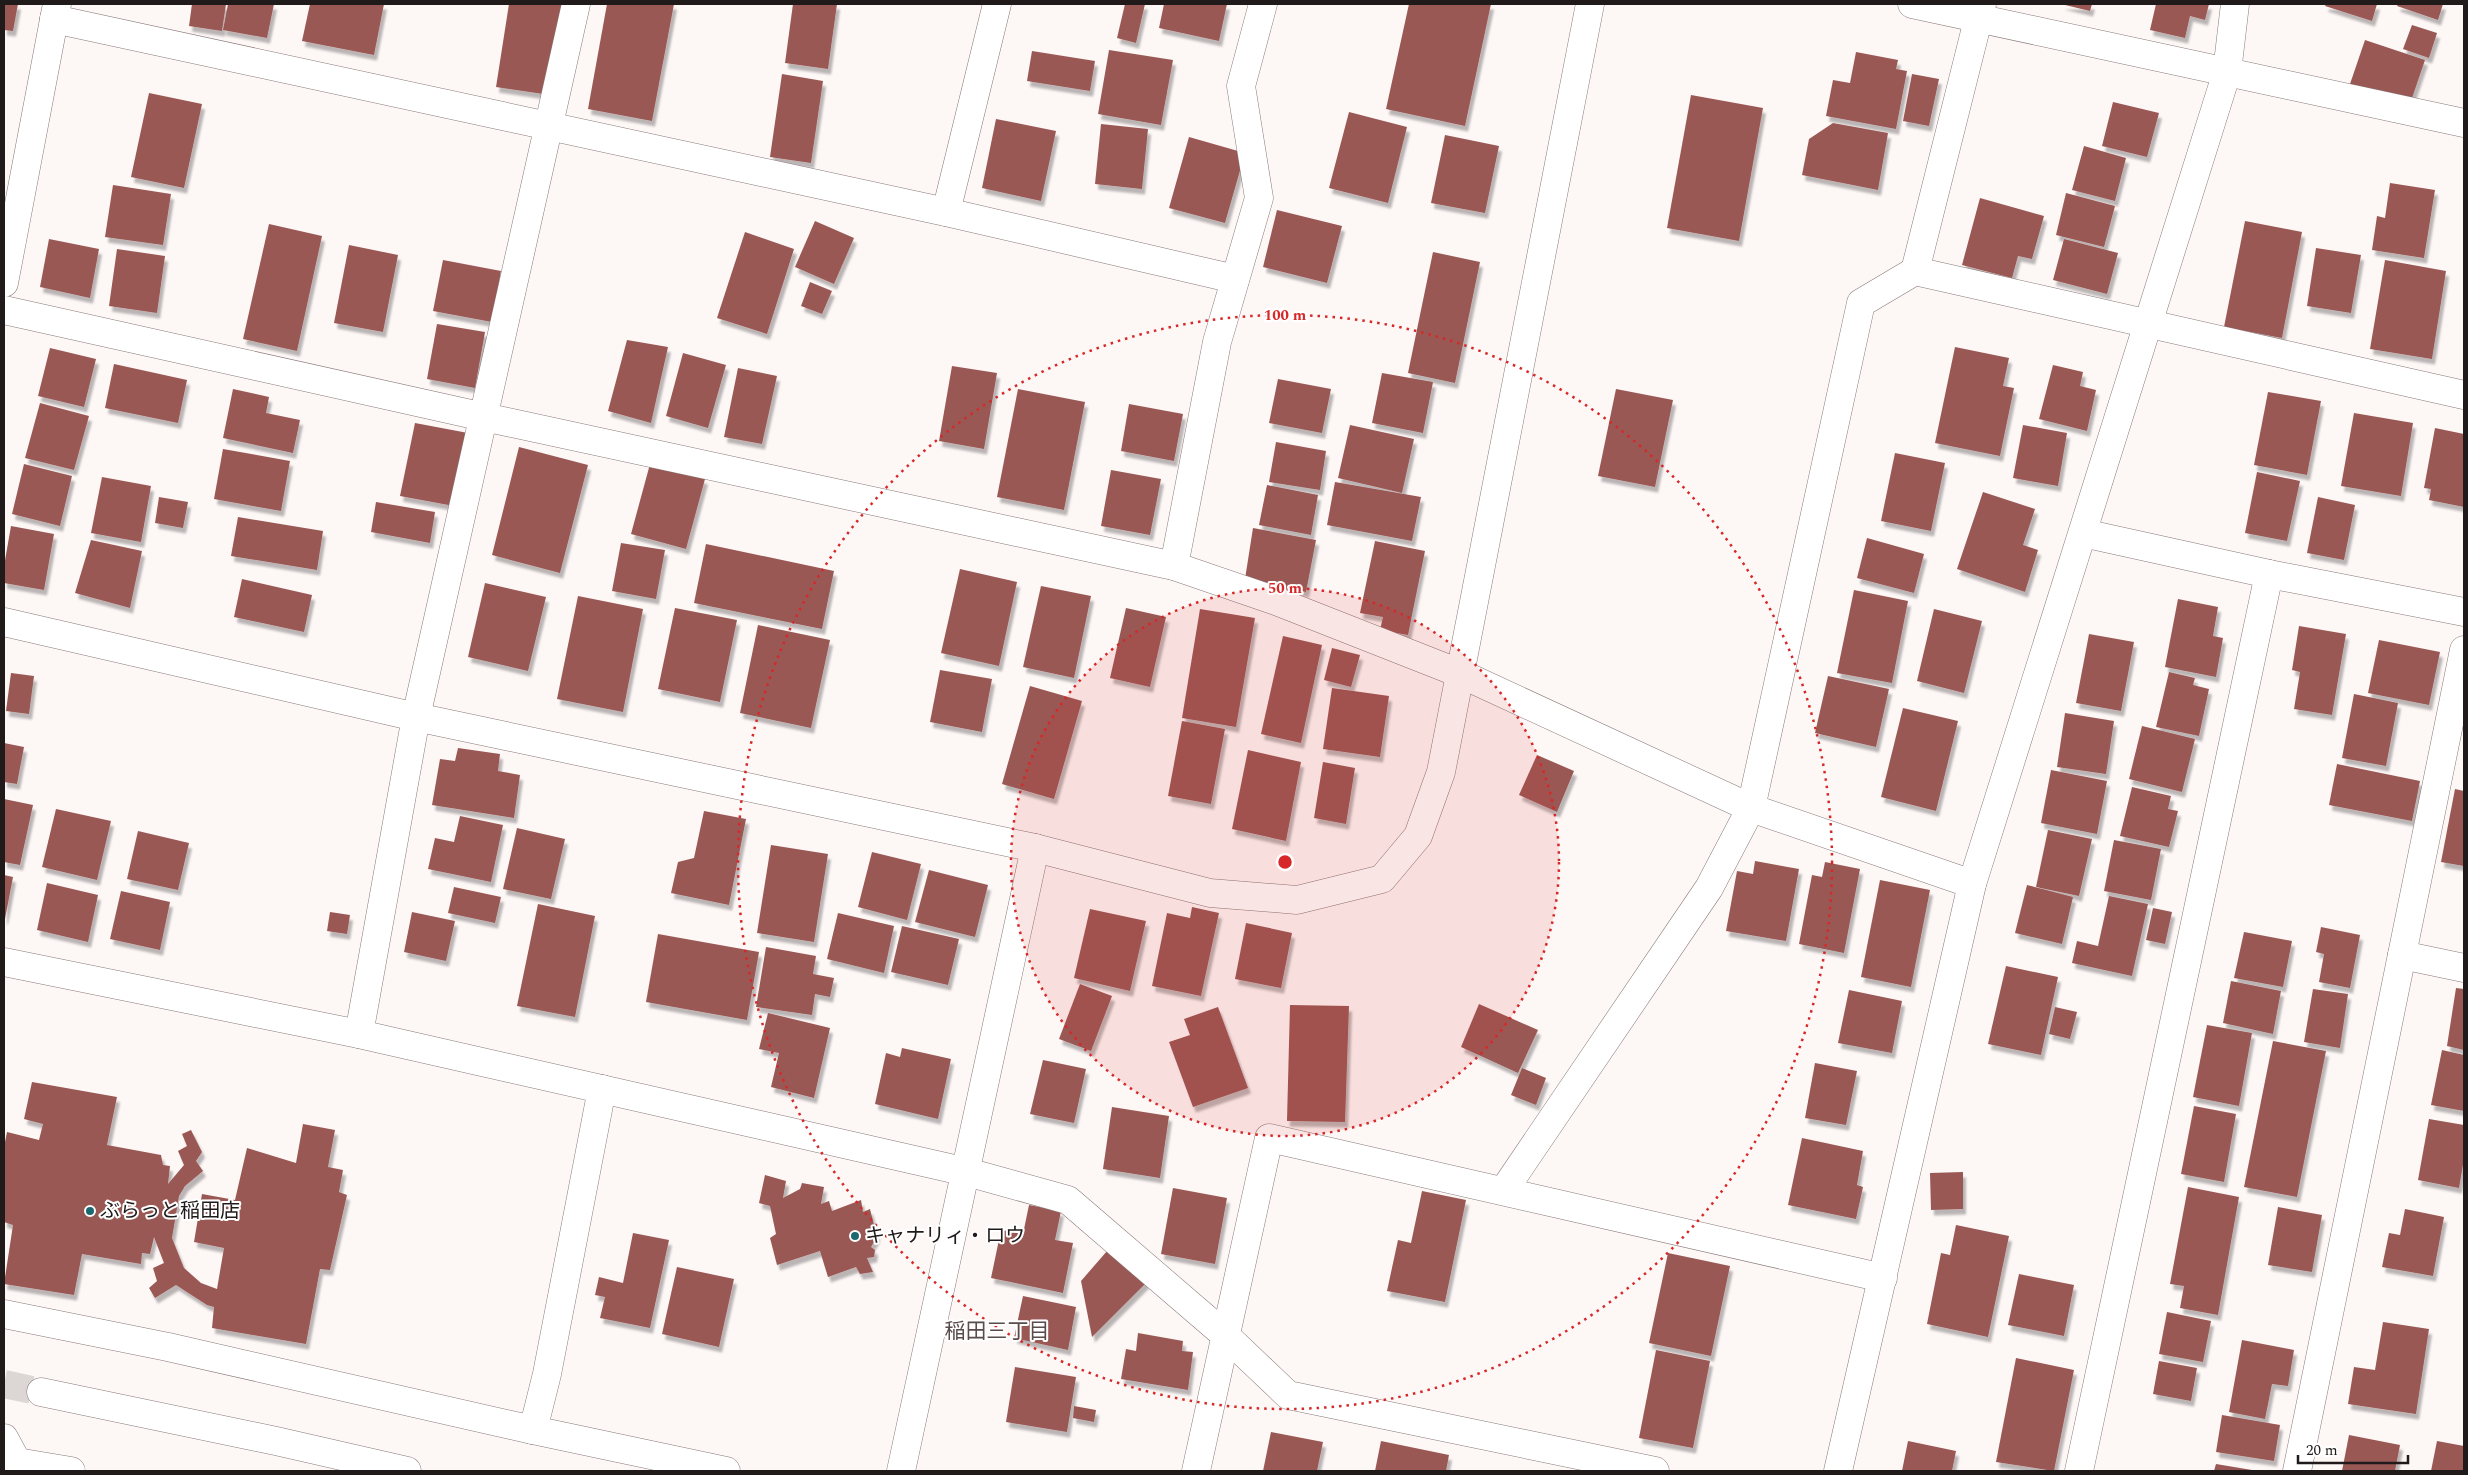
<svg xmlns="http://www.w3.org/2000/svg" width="2468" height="1475" font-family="Spectral,'Noto Sans JP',serif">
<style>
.building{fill:#9a5855;filter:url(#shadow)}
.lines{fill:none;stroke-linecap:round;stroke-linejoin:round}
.tertiary-tunnel{stroke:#dcd6d5;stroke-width:28;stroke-dasharray:28 14;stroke-linecap:butt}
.pedestrian-casing{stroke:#897a79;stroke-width:29}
.minor-casing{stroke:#897a79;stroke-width:29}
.tertiary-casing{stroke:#897a79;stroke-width:29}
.pedestrian{stroke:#fff;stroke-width:28}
.minor{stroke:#fff;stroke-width:28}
.tertiary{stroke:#fff;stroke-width:28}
.ring{fill:none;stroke:#d62828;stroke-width:2.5;stroke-dasharray:2.5 5}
.poi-dot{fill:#1c686f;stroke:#fff;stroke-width:2}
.labels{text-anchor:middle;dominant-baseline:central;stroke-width:4;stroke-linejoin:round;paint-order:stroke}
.poi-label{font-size:20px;fill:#201a1a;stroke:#fff;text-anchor:start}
.neighbourhood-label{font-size:21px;fill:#594c4b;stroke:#fff}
.centre{fill:#d62828;stroke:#fff;stroke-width:2.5}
.ring-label{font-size:15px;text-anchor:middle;font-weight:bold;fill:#d62828;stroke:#fff;stroke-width:4;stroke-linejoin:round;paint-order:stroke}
</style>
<defs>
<filter id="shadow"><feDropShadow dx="3" dy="5.5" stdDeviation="1" flood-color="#0004"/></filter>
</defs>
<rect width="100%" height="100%" fill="#fdf7f6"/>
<g class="building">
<path d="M4,4h14l-5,27 -9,-1z"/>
<path d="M192,4h34l-4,27 -33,-5z"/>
<path d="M228,4h46l-7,34 -44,-8z"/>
<path d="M310,4h74l-10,51 -72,-14z"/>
<path d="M509,4h54l-13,91 -54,-8z"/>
<path d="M607,4h67l-22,117 -64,-12z"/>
<path d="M793,4h44l-9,65 -43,-6z"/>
<path d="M1125,4h20l-9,39 -19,-5z"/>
<path d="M1164,4h63l-8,37 -60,-13z"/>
<path d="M1409,4h82l-26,122 -79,-17z"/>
<path d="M2061,4h31l-2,7z"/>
<path d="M2156,4h53l-4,16 -15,-4 -5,22 -35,-8z"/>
<path d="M2326,4h51l-5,17 -47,-15z"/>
<path d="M2398,4h45l-5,16 -41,-14z"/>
<path d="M2412,25l25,8 -8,25 -26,-9z"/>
<path d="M2365,40l60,20 -15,44 -60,-20z"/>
<path d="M1109,50l64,10 -12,65 -63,-11z"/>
<path d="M1032,51l63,10 -5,30 -63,-10z"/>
<path d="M1856,52l42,8 -2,9 11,2 -11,58 -70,-13 7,-36 17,3z"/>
<path d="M782,74l41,7 -12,82 -41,-6z"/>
<path d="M1912,74l27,5 -10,47 -26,-5z"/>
<path d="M149,93l53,11 -18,84 -53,-11z"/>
<path d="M1691,95l72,13 -24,133 -72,-13z"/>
<path d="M2113,102l46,11 -12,44 -45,-11z"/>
<path d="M1349,112l58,15 -19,76 -59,-15z"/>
<path d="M996,119l60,12 -15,70 -59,-13z"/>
<path d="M1833,123l55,10 -10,57 -76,-15 7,-36z"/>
<path d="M1101,124l47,5 -6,60 -47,-5z"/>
<path d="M1445,135l54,11 -14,67 -54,-10z"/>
<path d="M1189,137l56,16 -20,70 -56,-15z"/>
<path d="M2084,146l42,12 -11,43 -43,-11z"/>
<path d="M2390,183l45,7 -11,68 -52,-8 5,-34 8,2z"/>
<path d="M113,185l58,9 -8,51 -58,-8z"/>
<path d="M2066,193l49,13 -11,41 -48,-12z"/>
<path d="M1980,198l64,18 -12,43 -14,-3 -6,22 -50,-13z"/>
<path d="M1277,210l65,16 -15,57 -64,-16z"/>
<path d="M815,221l39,17 -20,46 -39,-17z"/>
<path d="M2245,221l57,11 -20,106 -58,-11z"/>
<path d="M269,224l53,12 -25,115 -54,-12z"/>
<path d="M745,232l49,17 -27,85 -50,-16z"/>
<path d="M49,239l50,10 -9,49 -50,-11z"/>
<path d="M2064,239l54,14 -11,41 -54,-14z"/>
<path d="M349,245l49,10 -15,77 -49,-9z"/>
<path d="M2316,248l45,7 -10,58 -44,-7z"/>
<path d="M117,249l48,7 -8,57 -48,-7z"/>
<path d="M1433,252l47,10 -25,121 -47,-10z"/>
<path d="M443,260l58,11 -9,51 -59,-11z"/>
<path d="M2385,260l61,11 -14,88 -62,-10z"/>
<path d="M810,282l22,9 -10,23 -21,-8z"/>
<path d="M437,324l48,8 -10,56 -48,-9z"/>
<path d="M627,340l41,7 -17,76 -43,-12z"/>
<path d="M1955,347l54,11 -6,28 11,2 -14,68 -65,-13z"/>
<path d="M50,348l46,11 -12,48 -46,-11z"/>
<path d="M683,353l43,12 -18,63 -42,-12z"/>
<path d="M114,364l73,16 -9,43 -73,-15z"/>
<path d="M2053,365l30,7 -3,14 16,4 -9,41 -48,-12z"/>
<path d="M952,366l45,7 -13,76 -45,-8z"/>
<path d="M738,368l39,8 -15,68 -38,-7z"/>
<path d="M1382,373l51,9 -10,51 -51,-10z"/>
<path d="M1278,379l53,10 -9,44 -53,-10z"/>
<path d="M233,389l36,8 -3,16 34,7 -7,33 -70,-15z"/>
<path d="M1018,389l67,13 -21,108 -67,-13z"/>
<path d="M1616,389l57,11 -18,87 -57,-11z"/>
<path d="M2268,392l53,9 -14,74 -53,-10z"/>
<path d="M40,403l49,13 -15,54 -49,-12z"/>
<path d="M1129,404l54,10 -9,47 -53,-10z"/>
<path d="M2354,413l59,10 -12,73 -60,-10z"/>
<path d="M415,423l53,10 -14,73 -54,-10z"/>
<path d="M1350,425l64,14 -12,54 -64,-15z"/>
<path d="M2023,425l44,8 -9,53 -45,-8z"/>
<path d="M2435,428l29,6v73l-35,-7 2,-11 -7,-1z"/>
<path d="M1276,442l50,9 -6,39 -51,-8z"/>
<path d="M519,447l69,18 -28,108 -68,-18z"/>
<path d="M223,449l67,12 -9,50 -67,-12z"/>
<path d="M1895,453l50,10 -14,68 -50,-10z"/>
<path d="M24,464l48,12 -12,50 -48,-12z"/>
<path d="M650,464l55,15 -19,70 -55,-15z"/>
<path d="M1111,470l50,9 -11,56 -49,-9z"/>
<path d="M2257,472l43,9 -13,60 -42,-8z"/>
<path d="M102,477l49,9 -10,56 -50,-9z"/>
<path d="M1335,482l86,15 -9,44 -85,-16z"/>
<path d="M1267,485l51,10 -7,40 -52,-10z"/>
<path d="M1983,492l52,17 -12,36 15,5 -13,42 -68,-23z"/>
<path d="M159,497l29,5 -5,26 -28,-5z"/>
<path d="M2318,497l37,8 -11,55 -37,-7z"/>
<path d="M376,502l59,10 -5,31 -59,-11z"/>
<path d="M238,517l85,14 -6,39 -86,-14z"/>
<path d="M11,526l43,8 -10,56 -40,-7v-17z"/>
<path d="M1253,528l63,12 -10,52 -61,-13z"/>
<path d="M1867,538l57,16 -10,39 -57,-15z"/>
<path d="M91,540l51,11 -12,57 -55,-15z"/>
<path d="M1375,541l50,10 -17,84 -28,-5 3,-13 -23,-4z"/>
<path d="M621,543l44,7 -9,49 -44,-8z"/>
<path d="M706,544l128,27 -12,58 -128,-26z"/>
<path d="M960,569l57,13 -18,84 -58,-13z"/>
<path d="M242,579l70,16 -8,37 -70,-15z"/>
<path d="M485,583l61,14 -18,74 -60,-14z"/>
<path d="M1041,586l50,10 -17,82 -51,-11z"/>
<path d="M1854,590l54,11 -16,82 -55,-10z"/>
<path d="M578,596l65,13 -20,103 -66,-13z"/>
<path d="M2178,599l40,8 -5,29 10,2 -7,39 -51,-10z"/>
<path d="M675,608l62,12 -17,82 -62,-13z"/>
<path d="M1126,608l40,9 -16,70 -40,-9z"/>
<path d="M1200,609l55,9 -19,109 -54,-9z"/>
<path d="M1934,609l48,12 -18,72 -47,-12z"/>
<path d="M758,625l72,15 -19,88 -71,-15z"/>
<path d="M2299,626l47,8 -14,81 -38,-6 6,-37 -8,-2z"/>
<path d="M2089,634l45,8 -13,69 -45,-8z"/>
<path d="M1283,636l39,9 -21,98 -40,-9z"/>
<path d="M2379,640l61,12 -11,53 -61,-12z"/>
<path d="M1332,648l28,7 -9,32 -27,-7z"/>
<path d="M940,670l52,9 -10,53 -52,-10z"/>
<path d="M2169,672l26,6 -2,7 16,4 -10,47 -43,-9z"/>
<path d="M11,673l23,3 -5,38 -23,-3z"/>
<path d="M1828,676l61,13 -13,58 -61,-14z"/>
<path d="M1030,686l52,15 -28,98 -52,-15z"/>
<path d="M1332,688l57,8 -9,61 -57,-8z"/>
<path d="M2354,694l44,9 -12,63 -44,-8z"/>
<path d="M1903,708l55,13 -22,90 -55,-14z"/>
<path d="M2065,713l49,8 -8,53 -49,-7z"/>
<path d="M1182,721l43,8 -14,75 -43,-8z"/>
<path d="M2142,726l53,13 -13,53 -53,-13z"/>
<path d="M4,743l20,4 -7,37 -13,-2z"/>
<path d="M458,748l42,6 -2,17 22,4 -6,43 -82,-13 8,-46 15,2z"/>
<path d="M1248,750l53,12 -15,79 -54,-12z"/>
<path d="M1537,755l37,16 -17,41 -38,-17z"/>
<path d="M1323,762l32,6 -9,56 -32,-6z"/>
<path d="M2337,764l83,17 -8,40 -83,-16z"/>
<path d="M2051,770l56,11 -10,53 -56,-11z"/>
<path d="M2132,787l39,9 -3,13 10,2 -9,36 -49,-11z"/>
<path d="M2455,789l9,2v75l-23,-4z"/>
<path d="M4,799l29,6 -13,60 -16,-3z"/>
<path d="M56,809l55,12 -14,59 -55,-13z"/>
<path d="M704,811l42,8 -17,86 -58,-12 7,-31 16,-4z"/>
<path d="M460,816l43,9 -12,57 -63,-13 7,-31 19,4z"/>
<path d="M517,828l48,11 -14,60 -48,-10z"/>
<path d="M2048,830l44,9 -13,57 -43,-9z"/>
<path d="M138,831l51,12 -11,47 -51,-11z"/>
<path d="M2114,840l47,9 -10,51 -47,-9z"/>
<path d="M771,845l57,9 -14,88 -57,-9z"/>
<path d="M872,852l49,12 -14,56 -49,-13z"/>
<path d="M1755,861l44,8 -13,72 -60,-10 11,-60 16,3z"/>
<path d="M1825,862l35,7 -16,84 -45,-9 13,-69 10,2z"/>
<path d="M929,870l59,15 -13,52 -60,-15z"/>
<path d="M4,875l9,2 -8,42h-1z"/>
<path d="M1880,880l50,10 -19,97 -50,-10z"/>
<path d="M47,883l51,12 -10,47 -51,-12z"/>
<path d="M2027,885l46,12 -11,47 -47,-11z"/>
<path d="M454,887l47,10 -6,26 -47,-10z"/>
<path d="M121,891l49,11 -10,48 -50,-11z"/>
<path d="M2109,896l39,8 -16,72 -60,-13 5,-22 21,5z"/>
<path d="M538,904l57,12 -20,101 -58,-11z"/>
<path d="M1192,907l27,6 -18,83 -49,-10 15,-73 23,5z"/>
<path d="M2153,908l19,4 -7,32 -19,-4z"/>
<path d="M1090,909l56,12 -16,70 -56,-13z"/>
<path d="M330,912l20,3 -3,19 -20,-3z"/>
<path d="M412,912l43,9 -9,40 -42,-9z"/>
<path d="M838,913l56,13 -10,47 -57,-14z"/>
<path d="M1246,923l46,10 -11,55 -46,-9z"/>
<path d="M902,926l57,13 -11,46 -57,-13z"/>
<path d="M2321,927l39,8 -10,53 -31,-6 5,-28 -8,-2z"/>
<path d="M2244,932l48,9 -9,46 -49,-9z"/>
<path d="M658,934l101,18 -12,68 -101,-18z"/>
<path d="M766,947l50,9 -3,18 21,4 -4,19 -15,-3 -3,21 -56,-8z"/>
<path d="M2006,966l52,11 -17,78 -53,-11z"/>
<path d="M2231,981l50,10 -8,43 -50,-11z"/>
<path d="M1080,984l32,12 -21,55 -32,-12z"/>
<path d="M2456,988l8,1v61l-17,-4z"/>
<path d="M2313,989l35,5 -8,54 -36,-6z"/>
<path d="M1849,990l53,11 -10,52 -54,-10z"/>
<path d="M1479,1004l59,26 -20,43 -57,-26z"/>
<path d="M1290,1005l59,1 -4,116 -58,-1z"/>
<path d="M1218,1007l30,81 -55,19 -24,-65 21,-7 -6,-16z"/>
<path d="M2055,1007l22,5 -7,27 -21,-5z"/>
<path d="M768,1013l62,15 -16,70 -43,-11 8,-34 -20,-4z"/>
<path d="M2207,1025l45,8 -13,73 -46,-9z"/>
<path d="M2273,1041l53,10 -29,146 -53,-10z"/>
<path d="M902,1048l49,11 -13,60 -63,-15 11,-51 14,4z"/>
<path d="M2442,1050l22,5v56l-33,-6z"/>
<path d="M1043,1060l43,9 -12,54 -44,-9z"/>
<path d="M1815,1063l42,8 -11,54 -41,-7z"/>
<path d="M1522,1068l24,10 -10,27 -25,-10z"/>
<path d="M32,1082l85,15 -10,48 54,10 2,10 7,1 -2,18 16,-19 -6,-14 9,-5 -5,-12 9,-4 11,22 -6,9 7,10 -18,15 -6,10 -7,42 12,30 17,15 16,6 7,-41 -30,-6 8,-48 33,6 12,-52 49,15 7,-39 32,6 -7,37 15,3 -4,22 8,3 -17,75 -10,-1 -14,75 -94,-16 2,-21 -7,-2 -31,-20 -21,13 -6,-10 8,-7 -4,-13 11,-5 -10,-26 -4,17 -8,-1 -1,11 -59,-10 -8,41 -70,-11 9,-59 -9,-3v-75l3,-15 32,8 4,-16 -19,-5z"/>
<path d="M2194,1106l42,8 -12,68 -43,-8z"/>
<path d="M1112,1107l57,9 -9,62 -57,-9z"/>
<path d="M2429,1119l35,6v34l-5,29 -41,-8z"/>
<path d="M1802,1138l61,13 -6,34 6,2 -7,32 -68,-14z"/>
<path d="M1963,1172v37l-32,1 -1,-37z"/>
<path d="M765,1175l21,6 -3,17 17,-9 2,-6 22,4 -3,17 8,-3 3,10 29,-11 2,12 7,-3 7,28 -6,10 4,3 -1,7 -7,1 6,14 -13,2 -4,-7 -28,10 -8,-26 -43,14 -7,-27 6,-4 -6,-28 -11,-3z"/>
<path d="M2188,1187l51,10 -21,118 -38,-7 4,-22 -14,-2z"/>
<path d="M1173,1188l54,10 -12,66 -54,-10z"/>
<path d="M1422,1191l44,9 -21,102 -58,-11 11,-51 13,3z"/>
<path d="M1029,1205l32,6 -6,29 18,3 -10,50 -72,-15 10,-48 22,4z"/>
<path d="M2278,1207l44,8 -10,57 -44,-7z"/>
<path d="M2405,1209l39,8 -11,59 -51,-9 7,-34 11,2z"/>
<path d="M1956,1225l53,11 -21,101 -61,-13 14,-71 9,2z"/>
<path d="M633,1233l36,7 -19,88 -50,-10 5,-21 -10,-2 4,-18 24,6z"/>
<path d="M1114,1243l36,36 -58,58 -11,-56z"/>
<path d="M1668,1253l62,13 -19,90 -62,-13z"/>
<path d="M677,1267l57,12 -15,68 -57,-13z"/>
<path d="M2019,1274l55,11 -10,51 -56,-11z"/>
<path d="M1023,1296l53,11 -8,43 -54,-12z"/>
<path d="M2167,1312l44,9 -8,41 -44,-8z"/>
<path d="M2383,1322l46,7 -13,85 -68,-10 6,-37 21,3z"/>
<path d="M1138,1333l45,8 -1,10 11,1 -5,38 -67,-11 5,-30 10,2z"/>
<path d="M2242,1340l52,10 -6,36 -16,-2 -7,35 -36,-7z"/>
<path d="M1656,1350l54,11 -17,87 -54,-10z"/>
<path d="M2016,1358l58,12 -20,101 -58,-9z"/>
<path d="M2159,1361l38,7 -6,33 -38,-7z"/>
<path d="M1015,1367l61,10 -9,55 -61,-10z"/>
<path d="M1074,1406l22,4 -2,12 -21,-4z"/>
<path d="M2222,1415l58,10 -6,36 -58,-9z"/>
<path d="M1271,1432l52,10 -6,29h-54z"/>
<path d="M2349,1435l51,10 -5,26h-53z"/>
<path d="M1381,1441l68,14 -3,16h-71z"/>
<path d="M1908,1441l48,10 -4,20h-50z"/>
<path d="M2437,1441l27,5v25h-33z"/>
<path d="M2216,1464l36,6v1h-38z"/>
</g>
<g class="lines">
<path class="tertiary-tunnel" d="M4,1384l37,8"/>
<g class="pedestrian-casing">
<path id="pedestrian" d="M533,1430l193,41"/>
</g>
<g class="minor-casing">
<g id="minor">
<path d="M1912,4l552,119"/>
<path d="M54,19l892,193 289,67"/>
<path d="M946,212l51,-208"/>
<path d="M1915,271l67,-267"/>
<path d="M4,283l53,-279"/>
<path d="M4,310l480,107 690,149 102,35 183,72 292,135 221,76"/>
<path d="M2083,533l186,41 195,38"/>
<path d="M1174,566l43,-224 42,-144 -18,-112 22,-82"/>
<path d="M2402,955l62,13"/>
<path d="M4,962l355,72 608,138 101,28 157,135 63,60 367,76"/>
<path d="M359,1034l57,-317 160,-713"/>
<path d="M1504,1190l205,-302 42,-80 110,-505 54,-32 549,124"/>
<path d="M4,1314l164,33 365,83 14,-56 55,-285"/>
<path d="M4,1438l18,33"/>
<path d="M17,1462l54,9"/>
<path d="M901,1471l134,-623 175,45 87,7 85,-21 36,-43 23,-64 149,-768"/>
<path d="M1196,1471l73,-333 614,140"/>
<path d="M1838,1471l134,-587 255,-812 8,-68"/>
<path d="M2079,1471l190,-897"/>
<path d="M2297,1471l167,-821"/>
</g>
</g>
<g class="tertiary-casing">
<g id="tertiary">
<path d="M4,622l412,95 619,131"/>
<path d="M41,1392l235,49 131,30"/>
</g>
</g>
<use href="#pedestrian" class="pedestrian"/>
<use href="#minor" class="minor"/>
<use href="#tertiary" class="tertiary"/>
</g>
<circle cx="1285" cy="862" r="274" fill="#d62828" fill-opacity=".12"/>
<g class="ring">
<circle cx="1285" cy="862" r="274"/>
<circle cx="1285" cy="862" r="547"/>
</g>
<g class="poi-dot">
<circle cx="90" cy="1211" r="5"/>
<circle cx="855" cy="1236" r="5"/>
</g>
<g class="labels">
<g class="poi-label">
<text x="100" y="1211">ぶらっと稲田店</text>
<text x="865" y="1236">キャナリィ・ロウ</text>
</g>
<g class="neighbourhood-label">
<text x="997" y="1332">稲田三丁目</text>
</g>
</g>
<circle cx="1285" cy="862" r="8" class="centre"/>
<g class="ring-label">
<text x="1285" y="320">100 m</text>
<text x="1285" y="593">50 m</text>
</g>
<rect width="2468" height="1475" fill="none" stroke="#201a1a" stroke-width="10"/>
<path d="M2298 1455v8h110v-8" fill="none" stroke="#201a1a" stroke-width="2.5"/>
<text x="2306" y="1455" font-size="15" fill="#201a1a" stroke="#ffffff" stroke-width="4" paint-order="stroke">20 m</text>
</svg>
